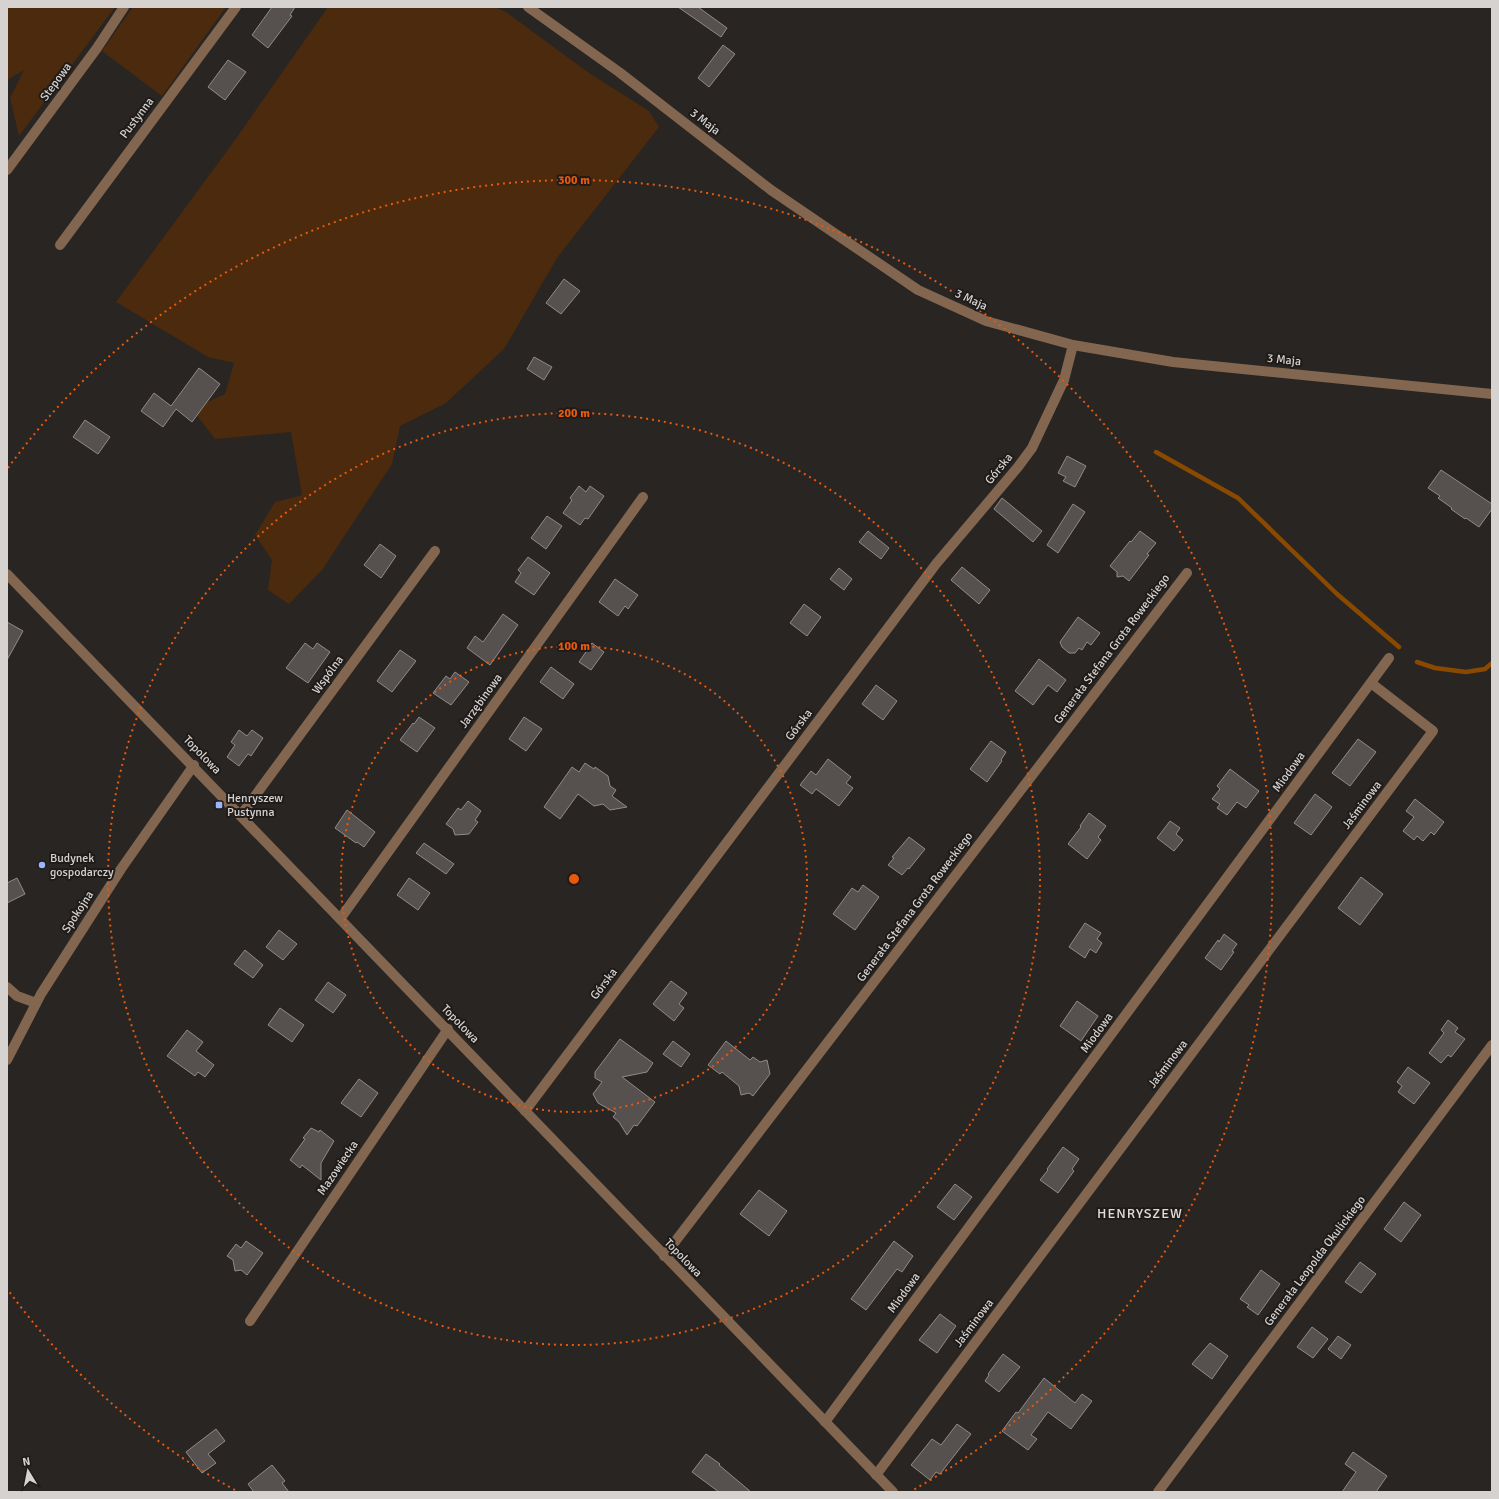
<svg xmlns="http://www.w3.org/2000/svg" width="1499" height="1499" font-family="Signika,sans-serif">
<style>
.green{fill:#4b2a0d}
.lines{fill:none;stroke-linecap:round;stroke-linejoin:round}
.stream{stroke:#8a4900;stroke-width:4.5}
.building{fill:#56514e;stroke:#908b88}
.minor{stroke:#83664f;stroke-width:10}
.ring{fill:none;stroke:#e8590c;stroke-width:2;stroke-dasharray:2 4}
.poi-dot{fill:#9bb5fd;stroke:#1f1b19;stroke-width:1.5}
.labels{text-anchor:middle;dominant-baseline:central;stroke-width:4;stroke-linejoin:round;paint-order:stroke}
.street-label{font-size:12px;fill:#d5d2d0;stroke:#1f1b19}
.poi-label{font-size:12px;fill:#d5d2d0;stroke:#1f1b19;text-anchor:start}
.quarter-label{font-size:14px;letter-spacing:1px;fill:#e2dcd8;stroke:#1f1b19}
.centre{fill:#e8590c;stroke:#1f1b19;stroke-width:2}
.ring-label{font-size:12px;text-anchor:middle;font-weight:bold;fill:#e8590c;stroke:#1f1b19;stroke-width:4;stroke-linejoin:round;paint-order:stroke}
</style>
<rect width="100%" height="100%" fill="#292522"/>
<g class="green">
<path d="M7,7h108l-96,129 -9,-38 14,-28 -17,10z"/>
<path d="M133,7h93l-64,89 -60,-45z"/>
<path d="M328,7h166l12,5 83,61 60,38 10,16 -102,131 -53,91 -58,54 -46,23 -8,38 -70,106 -33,34 -21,-14 4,-30 -17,-25 20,-33 27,-7 -11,-63 -76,7 -23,-30 33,-15 9,-31 -26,-6 -92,-55 119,-162z"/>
</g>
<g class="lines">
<g class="stream">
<path d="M1156,452l82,46 99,96 62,53"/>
<path d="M1417,662l18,6 31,4 19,-3 7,-6"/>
</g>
</g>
<g class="building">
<path d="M272,7h23l-5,8 2,1 -24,32 -16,-13z"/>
<path d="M678,7h20l29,21 -6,9z"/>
<path d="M723,45l12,9 -26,33 -11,-9z"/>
<path d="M228,60l18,12 -21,28 -17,-13z"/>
<path d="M564,279l16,12 -19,23 -15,-11z"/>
<path d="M534,357l18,10 -8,13 -17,-11z"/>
<path d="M199,368l21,16 -28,38 -16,-13 -13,18 -22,-16 13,-18 17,13z"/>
<path d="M85,420l25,17 -12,17 -25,-17z"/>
<path d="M1067,456l19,10 -11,21 -12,-6 3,-4 -8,-4z"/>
<path d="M1441,470l51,34v5l-13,18 -13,-9 -1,1 -14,-10 1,-1 -14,-10 2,-2 -12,-8z"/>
<path d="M579,486l7,6 4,-6 14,10 -16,23 -3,-1 -5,7 -17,-12 9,-13 -2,-2z"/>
<path d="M1002,498l40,33 -9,11 -39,-33z"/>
<path d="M1073,504l12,8 -27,41 -11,-8z"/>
<path d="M547,516l15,10 -16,23 -15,-11z"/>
<path d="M868,531l21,17 -8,11 -22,-17z"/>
<path d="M1140,531l16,12 -9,11 2,1 -20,26 -6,-5 -6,1v-5l-7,-6 20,-25 1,1z"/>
<path d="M380,544l16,12 -15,22 -17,-13z"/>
<path d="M528,557l22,16 -16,22 -19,-13 6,-9 -3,-3z"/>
<path d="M962,567l28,23 -11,14 -28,-24z"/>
<path d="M839,568l13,11 -8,11 -14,-11z"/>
<path d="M615,579l23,16 -10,14 -3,-3 -7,10 -19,-14z"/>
<path d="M804,604l17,13 -14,19 -17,-13z"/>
<path d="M503,614l15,11 -28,40 -23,-17 8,-12 8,6z"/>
<path d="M1078,617l22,16 -9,12 -4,-3 -5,8 -3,-2 -4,5h-6l-7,-6 -2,-5z"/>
<path d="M7,622l16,9 -16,29z"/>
<path d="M305,643l8,6 4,-6 13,9 -22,31 -22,-15z"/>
<path d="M592,643l12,9 -13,18 -12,-8z"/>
<path d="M400,650l16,11 -24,31 -15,-11z"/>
<path d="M1039,659l27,21 -9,12 -9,-7 -15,20 -18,-14z"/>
<path d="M551,667l23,17 -11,15 -23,-17z"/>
<path d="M455,672l14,10 -18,23 -18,-12 13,-17 4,3z"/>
<path d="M876,685l21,16 -14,19 -21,-16z"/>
<path d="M419,717l16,11 -18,24 -17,-12 13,-17 1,1z"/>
<path d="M524,717l18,12 -16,22 -17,-12z"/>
<path d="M239,730l8,6 5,-6 11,8 -12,18 -3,-2 -9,12 -12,-9 8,-12 -4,-3z"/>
<path d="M1358,739l18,13 -26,34 -18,-13z"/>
<path d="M991,741l15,11 -5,8 1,1 -15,21 -17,-13z"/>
<path d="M828,759l23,18 -5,6 7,5 -14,18 -23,-17 -4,5 -12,-9 11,-14 5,4z"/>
<path d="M585,763l9,6 1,-2 13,9 2,10 6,4 -4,6 15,11 -17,3 -7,-6 -9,2 -16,-12 -18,25 -16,-12 28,-40 7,5z"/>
<path d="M1230,769l29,22 -13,17 -9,-6 -10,13 -10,-7 3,-4 -8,-5 8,-10 -3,-3z"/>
<path d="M1315,794l17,13 -21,28 -17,-12z"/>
<path d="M1415,799l29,23 -10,13 -3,-3 -8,9 -6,-5 -3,4 -11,-9 11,-14 -8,-6z"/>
<path d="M468,801l13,10 -6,9 3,2 -9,12 -14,1 -2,-6 -7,-5 12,-16 3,2z"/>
<path d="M347,810l28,22 -11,15 -7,-5 -1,1 -21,-15z"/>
<path d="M1089,813l17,13 -8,11 3,3 -14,19 -19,-15 13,-17 -1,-1z"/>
<path d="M1170,821l10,7 -4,6 7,6 -9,11 -17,-13z"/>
<path d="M909,837l16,12 -16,20 -1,-1 -6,7 -14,-10 6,-7 -2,-1z"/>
<path d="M424,843l30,21 -8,10 -30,-21z"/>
<path d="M1361,877l22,17 -23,31 -22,-17z"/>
<path d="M17,878l8,16 -18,9v-20z"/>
<path d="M409,878l21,15 -12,17 -21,-15z"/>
<path d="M863,885l16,12 -24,33 -22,-16 19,-26 6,4z"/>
<path d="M1085,923l16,10 -4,6 5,4 -6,10 -6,-4 -5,9 -16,-11z"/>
<path d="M279,930l18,14 -14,16 -17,-13z"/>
<path d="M1224,934l13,10 -5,7 2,1 -13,18 -16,-12 13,-18 1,2z"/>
<path d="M245,950l18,15 -10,13 -19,-14z"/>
<path d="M671,981l16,12 -8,11 5,4 -10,13 -21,-17z"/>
<path d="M328,982l18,13 -13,18 -18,-13z"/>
<path d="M1077,1001l21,15 -17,25 -21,-15z"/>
<path d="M280,1008l24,17 -12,17 -24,-17z"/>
<path d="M1448,1020l10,8 -3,4 10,7 -14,18 -3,-2 -7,8 -12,-10 15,-20 -3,-3z"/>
<path d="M187,1030l16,12 -7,9 18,14 -9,12 -7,-5 -3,4 -28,-20z"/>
<path d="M620,1039l33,24 -6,9 -25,5 33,25 -18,24 -3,-1 -7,10 -8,-13 -6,-5 3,-4 -18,-10 -5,-9 9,-12 -7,-4v-6z"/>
<path d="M673,1041l17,13 -9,13 -18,-13z"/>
<path d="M726,1041l24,19 3,-3 7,5 7,-2 3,14 -17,22 -4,-3 -8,2 -2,-9 -17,-14 -2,2 -12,-9z"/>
<path d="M1408,1067l22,16 -16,21 -16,-12 4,-6 -5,-4z"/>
<path d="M359,1079l19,14 -17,24 -20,-14z"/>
<path d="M311,1128l8,4 1,-2 14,11 -13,22v17l-19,-15 -2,3 -10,-8 15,-21 -2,-1z"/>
<path d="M1063,1147l16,12 -7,10 2,2 -16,22 -18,-13 8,-10 -1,-1z"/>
<path d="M955,1184l17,13 -18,23 -17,-13z"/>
<path d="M759,1190l28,21 -18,25 -29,-22z"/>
<path d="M1404,1202l17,13 -20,27 -17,-13z"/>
<path d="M246,1241l17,12 -16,22 -6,-5 -6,1 -2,-11 -6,-4 9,-12 5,4z"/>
<path d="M894,1241l19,15 -11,16 -5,-3 -31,41 -15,-11z"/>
<path d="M1360,1262l16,12 -15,19 -16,-11z"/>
<path d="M1261,1270l19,14 -22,31 -11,-8 2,-2 -9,-6z"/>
<path d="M940,1314l16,12 -19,27 -18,-13z"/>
<path d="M1312,1327l16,12 -15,19 -16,-11z"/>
<path d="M1338,1336l13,9 -10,14 -13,-10z"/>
<path d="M1210,1343l18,13 -16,23 -20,-15z"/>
<path d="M1003,1354l17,13 -21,25 -14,-11 4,-6 -1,-1z"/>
<path d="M1044,1378l31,25 7,-9 10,7 -21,28 -23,-17 -17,23 6,4 -9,11 -26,-19 14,-19 2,1z"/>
<path d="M957,1424l14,10 -31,40 -4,-2 -6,8 -19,-15 21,-26 9,6z"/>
<path d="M216,1429l9,12 -17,13 8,9 -14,10 -16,-21z"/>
<path d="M1353,1452l34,24 -11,16h-34l14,-20 -11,-8z"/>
<path d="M706,1454l14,10 -1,1 32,27h-32l-27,-20z"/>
<path d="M272,1465l13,16 -3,2 7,9h-35l-6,-8z"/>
</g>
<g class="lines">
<g class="minor">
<path d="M528,7l91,65 152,118 147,100 68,31 87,24 100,17 319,32"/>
<path d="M7,170l90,-122 27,-41"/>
<path d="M60,245l176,-238"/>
<path d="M7,574c297,304 589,614 886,918"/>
<path d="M241,815l194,-264"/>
<path d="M340,919l303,-422"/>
<path d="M7,987l10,9 19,7"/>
<path d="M7,1060l34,-66 80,-125 73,-104"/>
<path d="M525,1111l411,-547 82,-97 14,-19 32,-68 9,-35"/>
<path d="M664,1256l523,-683"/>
<path d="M250,1321l198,-292"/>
<path d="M825,1422l564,-764"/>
<path d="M876,1475l557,-744 -62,-48"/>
<path d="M1158,1492l334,-447"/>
</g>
</g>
<g class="ring">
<circle cx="574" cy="879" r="233"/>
<circle cx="574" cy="879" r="466"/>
<path d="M235 1490A699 699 0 0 1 8 1290M8 468A699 699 0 1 1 913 1490"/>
</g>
<g class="poi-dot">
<rect x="215" y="801" width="8" height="8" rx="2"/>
<circle cx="42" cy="865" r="4"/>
</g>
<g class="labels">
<g class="street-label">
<text transform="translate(56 82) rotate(-54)">Stepowa</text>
<text transform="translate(137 118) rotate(-53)">Pustynna</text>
<text transform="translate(705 122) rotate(38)">3 Maja</text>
<text transform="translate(971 300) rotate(25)">3 Maja</text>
<text transform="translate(1284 360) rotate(6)">3 Maja</text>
<text transform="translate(999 469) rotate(-51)">Górska</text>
<text transform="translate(1112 649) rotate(-53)">Generała Stefana Grota Roweckiego</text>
<text transform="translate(328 675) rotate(-54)">Wspólna</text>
<text transform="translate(481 701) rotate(-54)">Jarzębinowa</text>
<text transform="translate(799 725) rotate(-53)">Górska</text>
<text transform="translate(202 755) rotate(46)">Topolowa</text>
<text transform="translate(1289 772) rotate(-54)">Miodowa</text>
<text transform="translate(1362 805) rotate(-53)">Jaśminowa</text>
<text transform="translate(915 907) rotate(-53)">Generała Stefana Grota Roweckiego</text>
<text transform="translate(78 912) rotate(-57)">Spokojna</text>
<text transform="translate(604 984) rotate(-53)">Górska</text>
<text transform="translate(460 1024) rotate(46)">Topolowa</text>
<text transform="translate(1097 1033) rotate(-54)">Miodowa</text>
<text transform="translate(1168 1064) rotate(-53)">Jaśminowa</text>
<text transform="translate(338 1168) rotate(-56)">Mazowiecka</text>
<text transform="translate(683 1258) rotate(46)">Topolowa</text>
<text transform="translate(1315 1261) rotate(-53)">Generała Leopolda Okulickiego</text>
<text transform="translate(904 1293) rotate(-54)">Miodowa</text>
<text transform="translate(974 1323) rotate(-53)">Jaśminowa</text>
</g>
<g class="poi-label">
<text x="227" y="798">Henryszew<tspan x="227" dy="14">Pustynna</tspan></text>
<text x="50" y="858">Budynek<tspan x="50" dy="14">gospodarczy</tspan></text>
</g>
<g class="quarter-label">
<text x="1140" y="1213">HENRYSZEW</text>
</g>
</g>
<circle cx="574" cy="879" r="6" class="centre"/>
<g class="ring-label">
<text x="574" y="184">300 m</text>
<text x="574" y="417">200 m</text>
<text x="574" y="650">100 m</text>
</g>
<rect width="1499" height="1499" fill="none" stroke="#d5d2d0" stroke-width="16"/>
<g transform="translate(28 1471) rotate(350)" stroke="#1f1b19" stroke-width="3" paint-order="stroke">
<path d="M0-3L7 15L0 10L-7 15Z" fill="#d5d2d0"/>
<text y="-6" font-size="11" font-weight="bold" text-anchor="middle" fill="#d5d2d0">N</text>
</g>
</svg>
